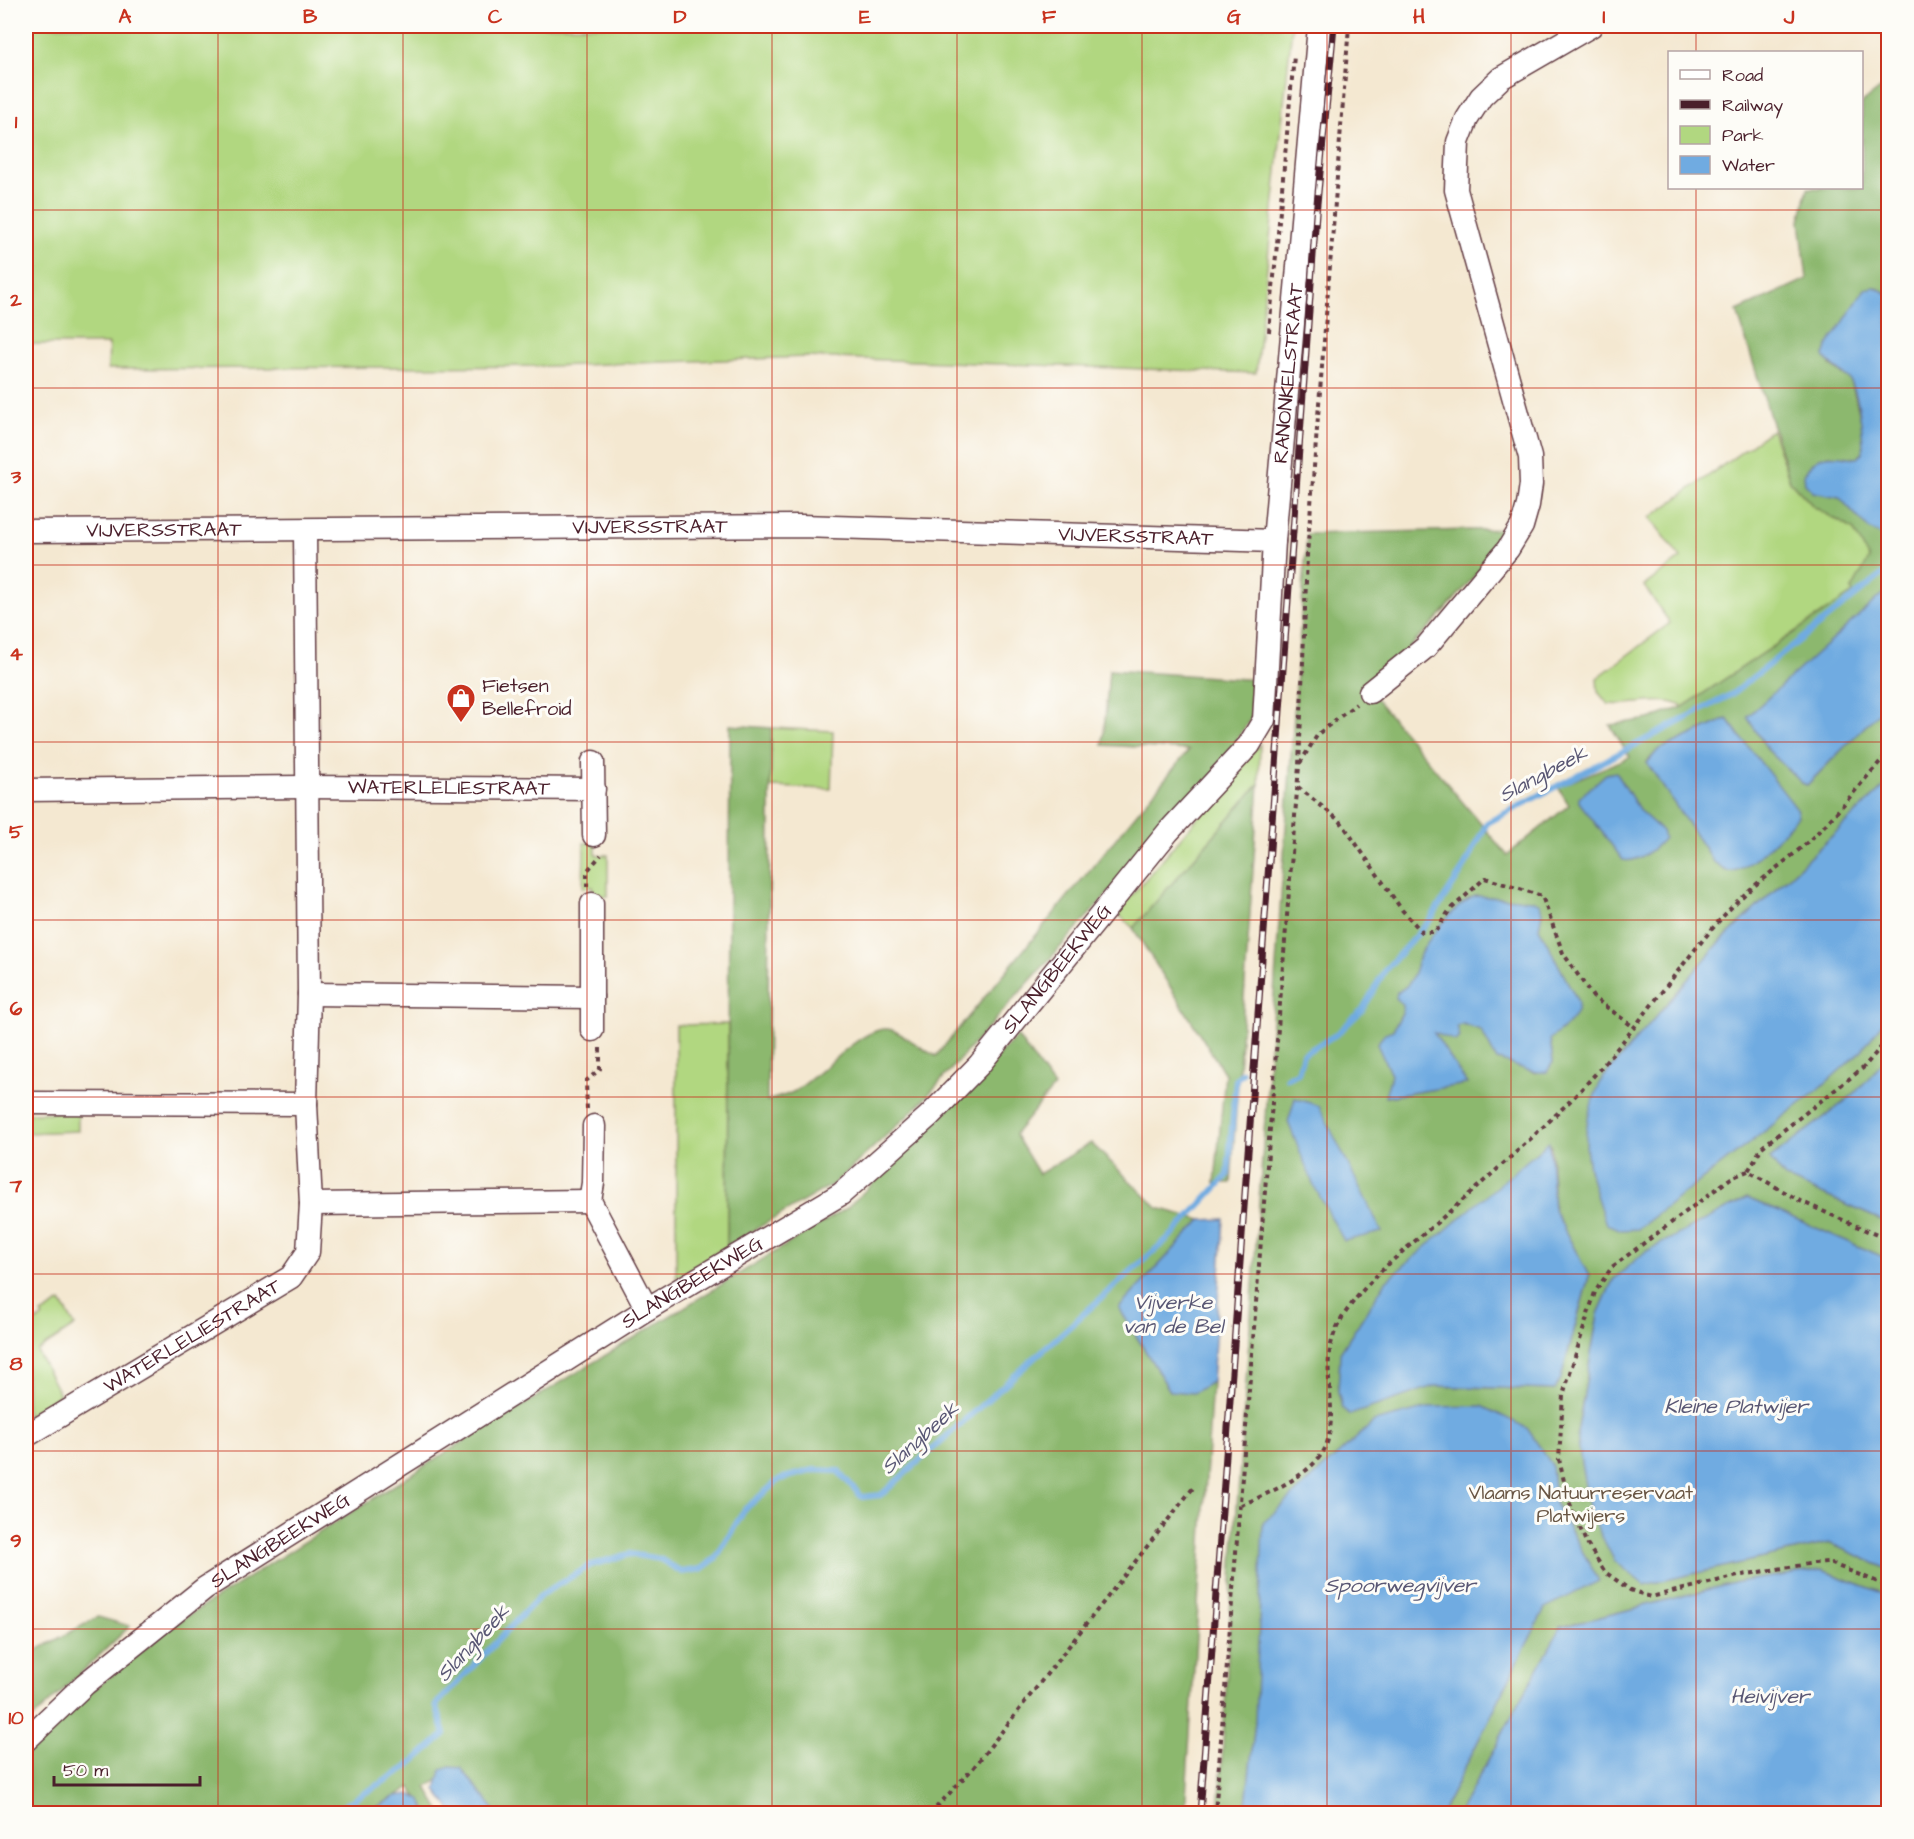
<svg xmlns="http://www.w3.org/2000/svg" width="1914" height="1839" font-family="'Architects Daughter',sans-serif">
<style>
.green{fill:#b1d780;stroke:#7e7b56;stroke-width:1.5}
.forest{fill:#8cb86e;stroke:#6b6c4c;stroke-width:1.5;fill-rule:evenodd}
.water{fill:#70abe1;stroke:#5d6586;stroke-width:1.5}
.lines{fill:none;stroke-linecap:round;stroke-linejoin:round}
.stream{stroke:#70abe1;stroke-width:6}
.street-casing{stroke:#643d44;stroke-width:25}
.path{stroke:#643d44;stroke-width:4;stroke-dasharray:4.5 4.5;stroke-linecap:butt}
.street{stroke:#fff;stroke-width:22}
.rail-casing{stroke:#4a1f2b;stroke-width:7}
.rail{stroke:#fdfcf7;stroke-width:4.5;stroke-dasharray:14;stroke-linecap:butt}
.grid{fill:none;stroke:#c8321e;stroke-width:1.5;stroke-opacity:0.55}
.labels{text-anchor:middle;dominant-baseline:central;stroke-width:6;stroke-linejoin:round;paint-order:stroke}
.street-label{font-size:20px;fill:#4a1f2b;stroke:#fdfcf7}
.poi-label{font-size:20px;fill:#4a1f2b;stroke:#fdfcf7;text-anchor:start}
.park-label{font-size:20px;fill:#695644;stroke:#fdfcf7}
.water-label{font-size:21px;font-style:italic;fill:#595774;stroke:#fdfcf7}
.neatline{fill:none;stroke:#c8321e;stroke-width:2}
.grid-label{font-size:20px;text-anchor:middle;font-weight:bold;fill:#c8321e}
</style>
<rect width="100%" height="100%" fill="#fdfcf7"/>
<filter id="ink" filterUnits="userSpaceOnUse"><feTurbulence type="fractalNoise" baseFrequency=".0167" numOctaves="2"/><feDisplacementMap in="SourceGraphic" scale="12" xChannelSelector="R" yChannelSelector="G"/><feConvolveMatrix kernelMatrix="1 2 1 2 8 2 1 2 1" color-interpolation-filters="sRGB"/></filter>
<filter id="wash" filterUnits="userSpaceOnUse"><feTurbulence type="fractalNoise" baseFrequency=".008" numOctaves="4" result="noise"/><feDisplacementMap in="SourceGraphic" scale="24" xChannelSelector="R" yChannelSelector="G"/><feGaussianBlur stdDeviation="1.35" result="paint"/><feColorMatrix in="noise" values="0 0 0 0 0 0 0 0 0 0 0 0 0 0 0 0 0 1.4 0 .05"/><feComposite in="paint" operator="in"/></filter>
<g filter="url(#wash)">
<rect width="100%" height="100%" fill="#f4e8d1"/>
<g class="green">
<path d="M26,26h1266l-36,347 -450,-16 -257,9 -441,3 1,-25h-83z"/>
<path d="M1772,430l18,51 24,26 39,22 17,30 -18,30 1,4 -170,114c-18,-12 -52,0 -75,-3l-10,-12 -1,-14 73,-55 -26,-37 37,-28 -31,-40z"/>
<path d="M771,728l62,3 -2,58 -61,-2z"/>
<path d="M1260,744l-1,40 -126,144 -16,-15z"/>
<path d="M596,842v13h12v41h-15v-9l-10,1 1,-45z"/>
<path d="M728,1024l-1,222 -51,32v-253z"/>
<path d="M78,1112v19l-52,2v26v-42l5,-4z"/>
<path d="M61,1302l14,24 -38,25 23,44 -34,21v-102l6,10 11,-7 -2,-3z"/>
</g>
<g class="forest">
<path d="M1888,83v211l-13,-7 -45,78 21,15 12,49v23l-6,6 -29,-3 -15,37 26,5 30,32 16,9 3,-1v52l-140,128 20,33 34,33 5,2 81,-82v80l-168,159 -117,136 35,151c83,-73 181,-127 250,-213v41l-35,38 -83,64 15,19 103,45v36l-141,-61 -102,54 -32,28 -15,34 -21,120 67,151 185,-42 59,26v26l-66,-25 -80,11 -181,46 -102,186h-17l103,-206 53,-27 -43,-78 -3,-37 -297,257 -10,91 -26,1 14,-251 74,-1029 202,-5c-42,62 -87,108 -142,159l140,167 62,-50 -11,-18 72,-30 -20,-32 39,-6 34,-12 170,-114 -1,-4 17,-30 -16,-30 -39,-22 -24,-26 -53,-170 70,-32 -7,-58 8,-33h54v-85zM1727,719l71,96c-13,15 -45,53 -65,56 -8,2 -14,-5 -20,-10l-66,-99 11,-12zM1469,898l73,14 -3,16 39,74 -12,24 -16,12 3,24 -17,11 -13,-7 -26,-6 -16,-30 -18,-6 -30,9 33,51 -80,13 5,-22 -14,-32 16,-13 10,-19 2,-22 6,-6 11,-33 29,-35zM1551,1144l3,66 35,66 -28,102 -6,12 -121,-4z"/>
<path d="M1109,670l150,10 -6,35 -39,60 -295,330 -84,78 -108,63 3,-521 41,3 -4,373c8,-3 18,-5 26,-9 24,-12 73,-72 99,-62 15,6 29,19 44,26l253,-306 -86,-5z"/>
<path d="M1259,784l-28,399h-16l10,-109 -92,-146z"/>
<path d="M1017,1036l37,51 -39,47 24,40 52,-31 67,65 43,12 -82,88 51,83 42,-9 -27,431 -508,1 -4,-6 -7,6 -175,-1 -30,-45 -35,19 16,26h-15l-16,-26 -44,26 -341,1v-59l15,-23 137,-110 270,-171 399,-243 84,-81z"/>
<path d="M98,1617l32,9 -104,99v-69z"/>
</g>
<g class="water">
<path d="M1875,287l13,7 -2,162 2,81 -3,1 -16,-9 -30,-32 -26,-5 -8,-8 -1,-10c15,-24 27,-19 53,-16l6,-6c0,-16 -4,-63 -15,-74 -8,-8 -17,-11 -24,-22l3,-9 38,-58z"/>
<path d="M1888,589v114l-81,82 -5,-2 -34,-33 -21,-33z"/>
<path d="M1727,719l69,89 2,8c-13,14 -45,52 -65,55 -8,2 -14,-5 -20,-10l-66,-98 11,-13z"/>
<path d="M1616,772l24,39 22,20 2,7c-9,11 -26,25 -41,22l-44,-58v-4l27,-24z"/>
<path d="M1888,783v233l-26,34 -44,40 -180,139 -16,1 -16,-6c-19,-53 -32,-94 -3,-146l117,-136z"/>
<path d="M1476,896l56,4 8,4 2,8 -3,16 39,74c1,17 -16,27 -28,37l3,23 -6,10c-16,2 -33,-8 -50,-12l-16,-30 -18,-6 -6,2 3,11 -4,4 -22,-8 33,51 -82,13 6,-22 -14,-31 8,-11 8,-3 10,-19v-6l-7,-6 1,-7c20,-8 16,-27 26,-43 9,-15 36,-48 53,-53z"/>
<path d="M1888,1057v166l-103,-45 -15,-19 83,-64z"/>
<path d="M1295,1098l24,8 63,126 -38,9 -31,-57 -25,-62z"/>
<path d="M1549,1142l5,68 35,66 -28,102 -6,12 -121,-4 -84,29 -8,-7 -4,-16 2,-39 46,-72z"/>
<path d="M1747,1198l141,61v310l-59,-26 -185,42 -30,-25 -24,-47 -9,-50 -4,-29 21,-120 15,-34 32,-28z"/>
<path d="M1224,1219l-12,163 -19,11 -23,-2 -51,-83 82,-88z"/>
<path d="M1482,1406l45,22 25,37 3,38 44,78 -54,27 -103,205h-197l10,-91 8,-199 111,-101 58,-15z"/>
<path d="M1822,1570l66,25v218h-429l102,-186 181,-46z"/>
<path d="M450,1767l11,1 36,45h-44l-17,-23 5,-20z"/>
<path d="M410,1794l10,5 7,14h-60l29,-17z"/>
</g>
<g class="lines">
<g class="stream">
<path d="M1287,1078l11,-5 5,-19 34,-20 26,-25 22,-39 45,-50 32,-49 25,-48 245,-129 156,-124"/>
<path d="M330,1814l76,-46 39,-34 -9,-29 106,-111 49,-29 39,-11 30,5 22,13 19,-3 15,-11 29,-49 35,-30 34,-9 24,1 24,26 19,-2 293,-262 54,-58 8,-96 6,-6"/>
</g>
</g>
</g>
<g filter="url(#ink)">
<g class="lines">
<g class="street-casing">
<g id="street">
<path id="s1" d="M26,531l775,-5 473,15"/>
<path d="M1370,692l56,-45 82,-98 14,-23 6,-21 3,-21 -1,-27 -74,-267 2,-48 9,-23 14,-22 20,-19 90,-52"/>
<path d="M593,762l1,73"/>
<path id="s2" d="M26,790l279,-3 289,2"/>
<path d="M592,904v126"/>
<path d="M309,994l283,3"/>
<path d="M26,1103l280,1"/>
<path d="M594,1126l-1,57 -3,18 57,108"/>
<path d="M311,1204l279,-3"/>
<path id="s3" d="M26,1436l265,-159 17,-25 3,-48 -5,-100 3,-110 -4,-464"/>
<path id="s4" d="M26,1740l59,-56 120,-96 442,-279 194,-115 88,-78 50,-51 189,-233 81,-87 15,-25 10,-179 45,-515"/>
</g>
</g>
<g class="path">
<path d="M1269,332l25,-276"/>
<path d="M1300,763l18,-29 38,-30"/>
<path d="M1298,787l43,35 61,88 20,22h13l14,-21 36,-33 57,18 21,57 30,44 42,31"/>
<path d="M587,887v-16l14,-16"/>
<path d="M1888,1039l-25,29 -101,79 -14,24 52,30 88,39"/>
<path d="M587,1109l-1,-28 14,-12v-21"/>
<path d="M1748,1171l-17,7 -119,89 -17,25 -32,103 -4,64 9,40 18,43 19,30 25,18 21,7 91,-22 72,-12 13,-1 61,24"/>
<path d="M1241,1505c26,-11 77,-32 86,-62 14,-48 -16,-84 21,-134 25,-35 59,-61 92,-89 43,-38 85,-75 126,-115 60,-59 105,-131 161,-193 25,-28 59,-49 86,-75 27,-26 50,-57 75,-84"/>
<path d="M930,1814l44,-47 219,-279"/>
<path d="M1215,1814l84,-1048 8,-211 42,-529"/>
</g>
<use href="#street" class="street"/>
<g class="rail-casing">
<path id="rail" d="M1200,1814l116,-1600 18,-188"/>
</g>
<use href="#rail" class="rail"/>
</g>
</g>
<path class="grid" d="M218,26v1788M403,26v1788M587,26v1788M772,26v1788M957,26v1788M1142,26v1788M1327,26v1788M1511,26v1788M1696,26v26M1696,188v1626M26,210h1862M26,388h1862M26,565h1862M26,742h1862M26,920h1862M26,1097h1862M26,1274h1862M26,1451h1862M26,1629h1862"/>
<defs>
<g id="shop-pin" transform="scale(1.5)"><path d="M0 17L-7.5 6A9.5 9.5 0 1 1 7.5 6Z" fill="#c8321e" stroke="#fdfcf7"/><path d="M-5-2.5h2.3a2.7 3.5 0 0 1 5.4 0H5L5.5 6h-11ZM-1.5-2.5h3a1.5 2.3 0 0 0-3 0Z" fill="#fff"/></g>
</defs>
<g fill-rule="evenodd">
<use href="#shop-pin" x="461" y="698"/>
</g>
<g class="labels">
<g class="street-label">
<text stroke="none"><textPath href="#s4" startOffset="1968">RANONKELSTRAAT</textPath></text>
<text stroke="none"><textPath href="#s1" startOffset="624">VIJVERSSTRAAT</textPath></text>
<text stroke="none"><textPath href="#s1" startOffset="138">VIJVERSSTRAAT</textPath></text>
<text stroke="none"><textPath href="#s1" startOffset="1110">VIJVERSSTRAAT</textPath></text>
<text stroke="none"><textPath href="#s2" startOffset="423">WATERLELIESTRAAT</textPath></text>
<text stroke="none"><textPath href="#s4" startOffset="1296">SLANGBEEKWEG</textPath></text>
<text stroke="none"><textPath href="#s4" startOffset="810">SLANGBEEKWEG</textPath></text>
<text stroke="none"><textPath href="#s3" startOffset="194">WATERLELIESTRAAT</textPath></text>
<text stroke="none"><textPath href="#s4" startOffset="324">SLANGBEEKWEG</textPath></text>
</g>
<g class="poi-label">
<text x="482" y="686">Fietsen<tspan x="482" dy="23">Bellefroid</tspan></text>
</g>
<g class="park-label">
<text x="1581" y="1493">Vlaams Natuurreservaat<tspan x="1581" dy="23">Platwijers</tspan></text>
</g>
<g class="water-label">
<text transform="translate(1543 774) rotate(-28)">Slangbeek</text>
<text x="1173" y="1302">Vijverke<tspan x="1173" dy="24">van de Bel</tspan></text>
<text x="1736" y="1406">Kleine Platwijer</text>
<text transform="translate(920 1438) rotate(-42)">Slangbeek</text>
<text x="1400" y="1585">Spoorwegvijver</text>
<text transform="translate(473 1643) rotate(-47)">Slangbeek</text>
<text x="1770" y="1696">Heivijver</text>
</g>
</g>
<rect width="1914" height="1839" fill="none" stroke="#fdfcf7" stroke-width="66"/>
<rect x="1668" y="51" width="195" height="138" fill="#fdfcf7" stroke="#b5a4a5" stroke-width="1.5"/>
<rect x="1680" y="70" width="30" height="9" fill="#ffffff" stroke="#b5a4a5" stroke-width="1.5"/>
<text x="1722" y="81" font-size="18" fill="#4a1f2b">Road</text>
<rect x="1680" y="100" width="30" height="9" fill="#4a1f2b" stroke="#b5a4a5" stroke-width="1.5"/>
<text x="1722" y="111" font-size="18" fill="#4a1f2b">Railway</text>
<rect x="1680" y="126" width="30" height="18" fill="#b1d780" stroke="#b5a4a5" stroke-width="1.5"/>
<text x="1722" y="141" font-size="18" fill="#4a1f2b">Park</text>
<rect x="1680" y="156" width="30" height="18" fill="#70abe1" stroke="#b5a4a5" stroke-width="1.5"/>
<text x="1722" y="171" font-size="18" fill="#4a1f2b">Water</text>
<path d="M54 1776v9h146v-9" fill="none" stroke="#4a1f2b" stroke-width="3"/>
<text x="63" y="1776" font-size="18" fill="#4a1f2b" stroke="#fdfcf7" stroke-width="4.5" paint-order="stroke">50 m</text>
<rect x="33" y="33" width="1848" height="1773" class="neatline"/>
<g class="grid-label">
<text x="125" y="23">A</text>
<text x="310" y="23">B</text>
<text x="495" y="23">C</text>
<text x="680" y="23">D</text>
<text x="865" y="23">E</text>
<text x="1049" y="23">F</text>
<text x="1234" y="23">G</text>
<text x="1419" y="23">H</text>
<text x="1604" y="23">I</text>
<text x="1789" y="23">J</text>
<text x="16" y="128">1</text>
<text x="16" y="306">2</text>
<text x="16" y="483">3</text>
<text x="16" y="660">4</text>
<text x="16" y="838">5</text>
<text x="16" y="1015">6</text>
<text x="16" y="1192">7</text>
<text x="16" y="1370">8</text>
<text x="16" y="1547">9</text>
<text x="16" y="1724">10</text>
</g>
</svg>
